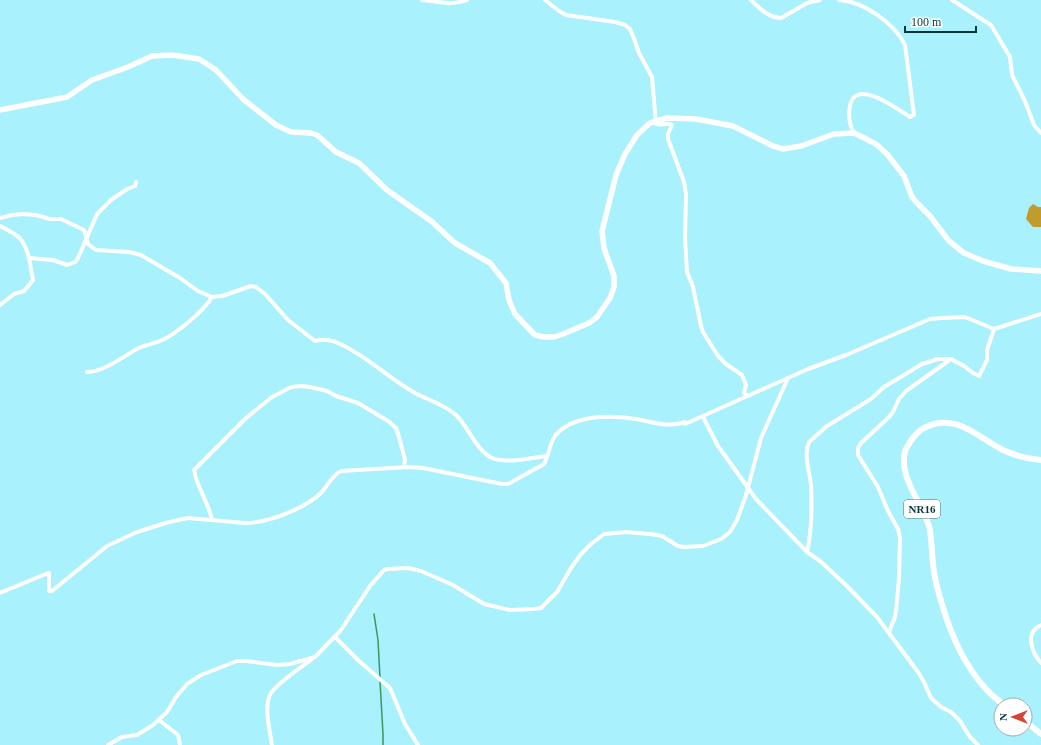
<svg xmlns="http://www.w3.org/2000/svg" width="1041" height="745" font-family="'Times New Roman',serif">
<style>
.forest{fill:#c09b2e}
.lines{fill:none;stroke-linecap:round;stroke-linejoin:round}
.stream{stroke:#3b975d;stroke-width:1.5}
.street{stroke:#fff;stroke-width:4}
.secondary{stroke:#fff;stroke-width:5.5}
.primary{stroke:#fff;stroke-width:6}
.labels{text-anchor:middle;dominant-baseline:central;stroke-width:4;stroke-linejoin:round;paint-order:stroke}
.shield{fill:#fff;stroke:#547276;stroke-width:1}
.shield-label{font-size:11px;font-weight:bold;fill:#0b353b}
</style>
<rect width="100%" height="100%" fill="#a8f1fd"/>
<path class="forest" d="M1033,204l5,3h3v20h-8l-7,-8 3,-11z"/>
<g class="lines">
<g class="stream">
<path d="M374,614l4,26 2,38"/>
<path d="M380,681l3,53v11"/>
</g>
<g class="street">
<path d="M422,0c16,1 30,6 45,0"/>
<path d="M545,0l14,11 7,4 49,7 10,3 5,4 3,7 6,17 13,24 4,47c5,2 11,-2 16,1l-4,9v5l16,43 2,12 -1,44 2,34 6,15 8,39 2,6 15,24 8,8 16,11 4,10 -2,8 4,3"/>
<path d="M751,0c8,8 18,18 30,18l26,-15 13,-3"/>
<path d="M839,0c23,1 56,23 66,45l9,70 -4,2c-12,-8 -55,-40 -60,-11 -2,10 -1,18 4,27"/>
<path d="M952,0l39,25 19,32 2,18 13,26 9,24 7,8"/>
<path d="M0,218l12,-3 11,-1 13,1 14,4h11l23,11 4,14 8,6 33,2 12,3 39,23 18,13 14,6 10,-1 29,-10 5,1 9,7 23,26 27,21c7,-2 15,-2 23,2 28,12 50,35 77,50 13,7 31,12 42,23 12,12 19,34 35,42 15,6 39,0 55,-2"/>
<path d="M0,226c18,9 24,12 29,32l24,2 14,5 8,-3 3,-4 19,-44 14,-14 16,-11 8,-3 1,-4"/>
<path d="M0,305l14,-11 10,-3 9,-11 -4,-22"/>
<path d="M87,372c17,0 35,-15 50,-23 7,-4 16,-5 23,-8 15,-6 44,-30 52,-44"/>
<path d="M703,417l15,29 38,53 51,53 13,9 27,25 30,31 41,55 6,10 7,16 10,9 10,5 9,9 10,16 8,8"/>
<path d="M212,520c-3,-17 -15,-32 -18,-50l52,-52 26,-21 19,-10 9,-1 10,1 17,4 9,5 22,7 30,18 8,7 3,9 6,23 -1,7"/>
<path d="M807,552c5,-22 5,-44 4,-66 -1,-15 -8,-30 -2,-44l18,-16 44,-27 13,-12 38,-23 16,-5h13l13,7 9,7 6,3 8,-16v-10l7,-21"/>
<path d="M0,593l48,-20h1v18h3l55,-45 30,-14 32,-10 19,-4 57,5c23,0 58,-14 75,-29 7,-7 12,-19 21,-23l67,-4 15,1 79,16h6l36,-20c5,-9 5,-19 11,-28 6,-8 14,-12 23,-15 19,-6 39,-5 58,-2 17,3 32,9 49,3v2l123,-55 38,-14 84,-36 12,-1 23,-1 29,12 47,-15"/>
<path d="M1041,625c-17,7 -9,28 0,38"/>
<path d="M889,632l6,-15 1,-6 3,-33 1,-40 -2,-9 -10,-18 -10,-24 -20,-32v-7l3,-5 27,-25 5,-6 6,-13 7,-8 45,-32"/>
<path d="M335,637l24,24 31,27 15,36 13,21"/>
<path d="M159,720l19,15 2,10"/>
<path d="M108,745l14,-8 15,-2 16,-10 14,-13 9,-15 11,-13 14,-9 36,-14h9l31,4 13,-1 25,-7 26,-27 29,-44 14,-16 3,-1 21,-1 13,3 32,14 31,19 26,6 24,-1 7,-1 16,-16 14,-24 10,-14 10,-10 13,-10 22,-2 24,2 12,2 16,10 6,1 19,-1 18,-7 9,-7 7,-12 9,-25 15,-57 27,-60"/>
<path d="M272,745c-2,-14 -9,-39 -1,-52 7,-10 30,-26 40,-33"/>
</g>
<path class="secondary" d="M0,110l67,-13 25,-17 36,-13 24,-11 20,-1 27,4 17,11 27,29 33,26 15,7 20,1 6,2 19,17 23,11 28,27 44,31 24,22 35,20 16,20 3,17 6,14 17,18 3,3 9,2h10l9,-3 26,-11 8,-6 13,-19 4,-11v-11l-10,-28 -2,-17 14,-56 9,-21 12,-19 13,-12 17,-5 29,1 37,7 40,20 10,3 18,-3 33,-12 20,-1 22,11 11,10 17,22 8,21 5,6 13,13 19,25 15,12 19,8 28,8 30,2"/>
<g class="primary">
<path d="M1004,705c-6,-5 -13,-10 -18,-16 -23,-25 -36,-56 -45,-88 -2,-8 -5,-16 -6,-24 -4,-17 -2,-34 -6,-51 -7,-23 -31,-50 -24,-74 0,-3 4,-7 5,-10 4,-6 9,-12 16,-15 31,-14 51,10 77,23 13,6 24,9 38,10"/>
<path d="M1025,721l16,13"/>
</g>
</g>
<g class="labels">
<rect class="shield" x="904" y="500" width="36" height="18" rx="3"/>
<g class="shield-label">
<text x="922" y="509">NR16</text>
</g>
</g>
<g transform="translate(1013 717) rotate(270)"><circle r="19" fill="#ffffff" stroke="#9daeb1"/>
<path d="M0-3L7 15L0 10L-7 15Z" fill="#d24437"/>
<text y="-6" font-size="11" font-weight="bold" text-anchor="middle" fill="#0b353b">N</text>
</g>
<path d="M905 26v6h71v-6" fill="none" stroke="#0b353b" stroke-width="2"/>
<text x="911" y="26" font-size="12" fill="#0b353b" stroke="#ffffff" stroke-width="3" paint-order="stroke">100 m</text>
</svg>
